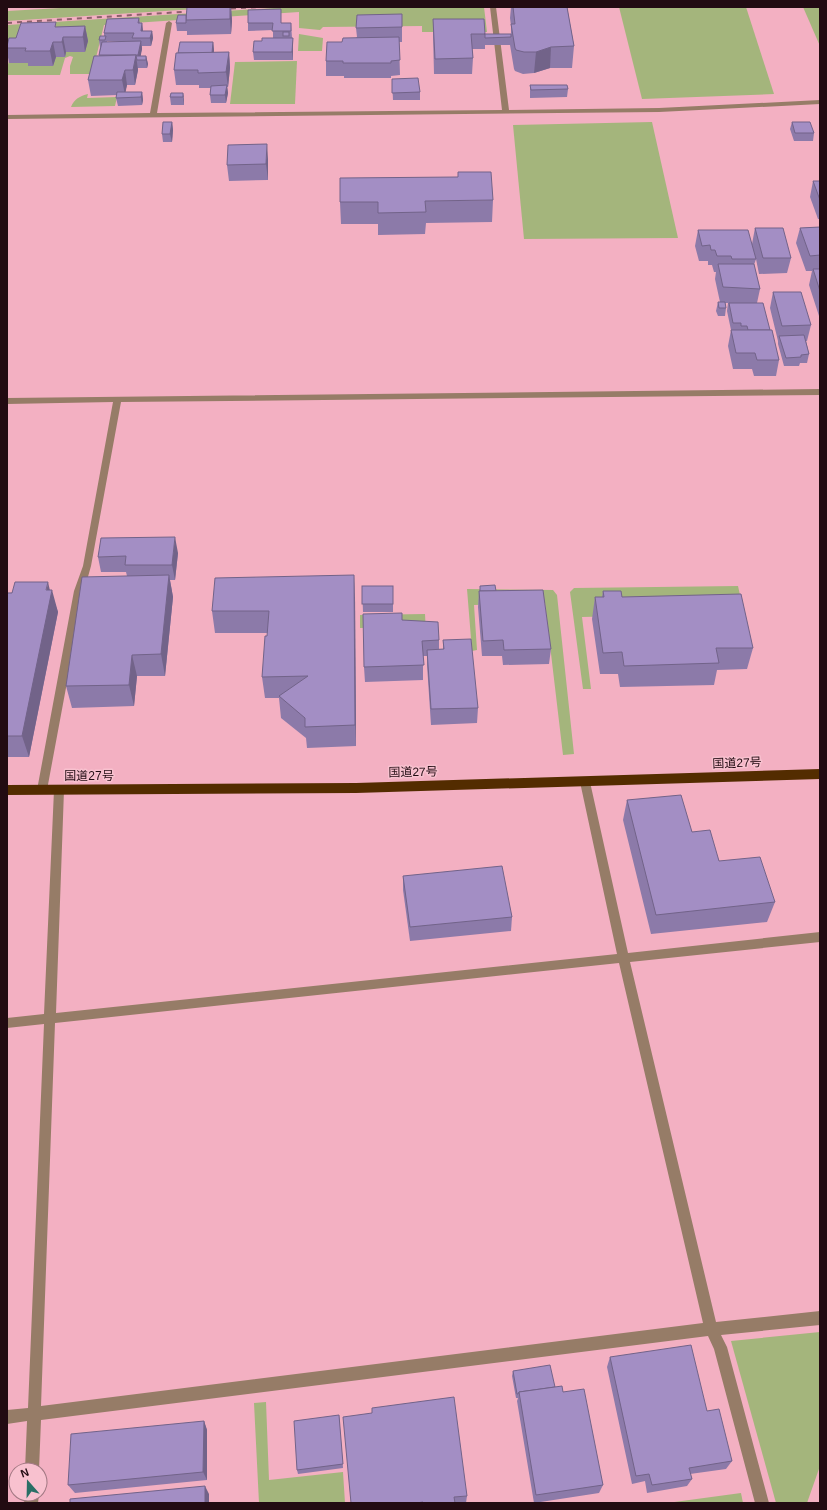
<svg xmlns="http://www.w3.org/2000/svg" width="827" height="1510" font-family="Arial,'Noto Sans JP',sans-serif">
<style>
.green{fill:#a4b57c}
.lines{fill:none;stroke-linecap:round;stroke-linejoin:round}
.minor{fill:#967c67;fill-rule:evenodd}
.highway{fill:#532c00;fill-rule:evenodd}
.rail{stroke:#8d606c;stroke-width:2;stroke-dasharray:5 5;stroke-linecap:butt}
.wall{fill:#8c7aa9;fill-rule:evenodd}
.shaded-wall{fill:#726389}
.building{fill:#a38ec4;stroke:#726389}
.labels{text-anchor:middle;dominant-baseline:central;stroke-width:3;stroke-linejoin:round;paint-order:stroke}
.street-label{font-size:12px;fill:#220b12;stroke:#f8c1cf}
</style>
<rect width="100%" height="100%" fill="#f3b0c2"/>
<g class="green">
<path d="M78,7h150l-221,14v-10z"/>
<path d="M289,7h195l3,25h-65v-6l-99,1 -3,3 -21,-2v-16l-195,13 -12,49h-22v-8l3,-9 -3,-1 -5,2 -5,17h-53v-7l4,-14h-4v-29z"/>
<path d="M619,7h127l28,87 -132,5z"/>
<path d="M803,7h17v39z"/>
<path d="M299,34l24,4 -1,13h-24z"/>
<path d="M297,61l-2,43h-65l5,-42z"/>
<path d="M88,94l-1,4 30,-1 -2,9 -44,1c3,-8 9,-11 17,-13z"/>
<path d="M652,122l26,116 -154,1 -11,-114z"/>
<path d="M738,586l6,27 -162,4 9,72h-8l-13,-97 4,-4z"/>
<path d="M467,589l86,1 4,5 17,159 -11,1 -18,-152 -71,2 3,45 -5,1z"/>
<path d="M425,614l1,20 -20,-7 -46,1v-13z"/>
<path d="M820,1332v134l-13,37h-31l-45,-162z"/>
<path d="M266,1402l3,78 74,-8 2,31h-86l-5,-100z"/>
<path d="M741,1493l2,10h-76z"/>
</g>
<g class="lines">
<g class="minor">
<path d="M490,7h6l13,103 150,-2 161,-8v4l-161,8 -652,7v-4l143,-2 16,-90 3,-2 3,2 -15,90 345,-3z"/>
<path d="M820,389v6l-699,7 -30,164 -7,25 -37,199 -1,3h-8l-1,-3 37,-199 9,-25 30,-164 -106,2v-6z"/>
<path d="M585,778l4,1 1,3 38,171 192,-21v10l-190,20 86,360 104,-11v14l-99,10 6,12 42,156h-14l-41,-154 -6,-13 -667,84 -2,50h-14l2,-49 -20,3v-14l21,-2 16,-384 -37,4v-10l37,-4 10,-224 1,-3h8l1,3 -8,223 561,-59 -37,-172 1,-3zM619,963l84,360 -662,83 14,-383z"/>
<path d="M25,1494h14l-1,9h-14z"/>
</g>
<path class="highway" d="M820,769v10l-464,14 -349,2v-10l349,-2z"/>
<g class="rail">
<path d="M221,9l39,-2"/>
<path d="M7,23l190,-12"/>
</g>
</g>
<g class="wall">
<path d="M231,7l1,14 -1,13 -44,1v-4h-10l-1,-8 10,-8z"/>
<path d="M505,7h62l7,39 -2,22h-22l-16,5 -11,1 -8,-3 -1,-2 -4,-24h-25v4h-13l1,9 -1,16h-38l-1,-40v-15l52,15h26v-8l-1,-8 1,-11z"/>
<path d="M402,14v28h-3l1,33 -9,1v2h-47v-2h-18v-15l31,-24 -1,-9z"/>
<path d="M139,18l1,5h2l1,8h9l1,7 -2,8h-9v3l-2,7h6l2,8 -1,4h-9v2l-3,15h-8l-2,7h17l1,8 -1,5 -24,1 -2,-8 1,-3 -26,1 -3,-16 11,-24 1,-9 -1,-7 5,-4v-3zM107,41h26l-26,1z"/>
<path d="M248,23h43l1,15 1,8v14h-39l-1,-8 9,-11 11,-3v-8l-25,1z"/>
<path d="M85,26l3,15 -3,11h-19l-1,5h-9l-3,9h-25v-3h-19l-2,-11v-6l9,-8 41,-11z"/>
<path d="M213,42l1,8v3l15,-1 1,16 -2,19h-1l1,6 -2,10h-15l-1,-8 1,-7h-12v-3h-23l-2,-15 4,-17z"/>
<path d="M392,79l28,13v8h-27z"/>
<path d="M530,85l38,4 -1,8 -37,1z"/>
<path d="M183,93l1,7v5h-13l-1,-8z"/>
<path d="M172,122l1,8 -1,12h-9l-1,-8z"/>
<path d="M792,122l22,11 -1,8h-19l-4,-12z"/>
<path d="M268,159v21l-39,1 -2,-16z"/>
<path d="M813,181h7v38h-2l-8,-22z"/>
<path d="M493,200l-1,22 -66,1 -1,11 -47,1v-11h-37l-1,-22z"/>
<path d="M820,227v89h-1l-10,-31 3,-14h-6l-10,-28 4,-15z"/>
<path d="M755,228l36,30 -4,15 -28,1 -3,-15 -2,6 6,24 -3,14 13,27 9,30 -3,16h-22l-2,-7h-19l-5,-23 3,-16 -4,-19 1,-8h-3l1,5 -1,8h-7l-2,-5 2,-9h2l-5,-23 1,-7h-2l-2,-7h-4v-4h-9l-4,-15 3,-16 54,14z"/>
<path d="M773,292l38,33 -4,16h-1l3,13 -2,9h-7l-1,3h-15l-6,-22v-3l-8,-33z"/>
<path d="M178,553l-3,27h-5l3,17 -8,79h-28l-3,30 -62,2 -6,-22 61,-110 -1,-4h-25l-3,-15z"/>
<path d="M362,586h31v26h-30z"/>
<path d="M480,586l16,5 55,58 -2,15 -46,1 -1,-9h-20l-4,-49 1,-16h1z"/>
<path d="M50,590l8,22 -29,145h-22v-164z"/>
<path d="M603,591l19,6 131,51 -6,21 -30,1 -3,15 -94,2 -2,-13h-18l-8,-55 3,-22h7z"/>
<path d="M355,597l1,149 -49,2 -1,-10 -25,-20 -2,-20h-14l-3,-21 6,-44h-53l-3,-22z"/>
<path d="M402,620l37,20v9h4v-9l35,68 -1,15 -46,2 -4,-60v-9h-4v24l-58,2 -1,-15z"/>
<path d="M627,800l65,32 27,29 56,41 -8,20 -116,12 -28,-114z"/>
<path d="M403,876l109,41 -1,14 -101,10 -7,-51z"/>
<path d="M610,1357l97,54 25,50 -6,8 -36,5 2,5 -5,7 -40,7 -2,-12 -13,3 -25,-117z"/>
<path d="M513,1371l42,16 8,5 40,93 -4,8 -65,10 -17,-102 1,-3h-2l-4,-22z"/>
<path d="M339,1415l4,53 -45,6 -1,-4z"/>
<path d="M204,1421l3,9v50l-132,13 -7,-8z"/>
<path d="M467,1496l-1,7h-115z"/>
</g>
<g class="shaded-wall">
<path d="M231,7l1,14 -1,13 -1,-15z"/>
<path d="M142,23l1,8h-2z"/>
<path d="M85,26l3,15 -3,11 -2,-15z"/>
<path d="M152,31l1,7 -2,8 -1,-8z"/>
<path d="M63,37l3,15 -1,5 -3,-15z"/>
<path d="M293,38v22l-1,-8z"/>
<path d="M141,41l1,8 -2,11h-1l-1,-5z"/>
<path d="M53,42l3,15 -3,9 -3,-15z"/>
<path d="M213,42l1,8 -2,13 -1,-7z"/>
<path d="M551,47l-1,21 -16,5 2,-21z"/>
<path d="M229,52l1,16 -2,19 -2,-15z"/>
<path d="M136,55l2,15 -3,15 -2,-15z"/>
<path d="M146,56l2,8 -1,4 -1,-8z"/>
<path d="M125,70l2,15 -2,10 -3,-15z"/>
<path d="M227,85l1,8 -2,10 -1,-8z"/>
<path d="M142,92l1,8 -1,5 -1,-8z"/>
<path d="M183,93l1,7v5l-1,-8z"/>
<path d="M172,122l1,8 -1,12 -2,-8z"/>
<path d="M267,144l1,15v21l-2,-16z"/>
<path d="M175,537l3,16 -3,27 -3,-15z"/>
<path d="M169,575l4,22 -8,79 -4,-22z"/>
<path d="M354,575l1,22 1,149 -1,-21z"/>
<path d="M48,582l3,13 1,-5 6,22 -29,145 -7,-21z"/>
<path d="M132,655l5,21 -3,30 -5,-21z"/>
<path d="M204,1421l3,9v50l-4,-8z"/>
<path d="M205,1486l4,8v9h-4z"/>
</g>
<g class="building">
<path d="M187,7h43v12l-44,1z"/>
<path d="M513,7h54l7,39 -23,1 -15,5h-12l-8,-2 -1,-2 -4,-24h4z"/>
<path d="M281,9v14h10v8h-19l1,-8h-25v-13z"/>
<path d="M402,14v13l-46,1 1,-13z"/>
<path d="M178,15h8v8h-10z"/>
<path d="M139,18l-1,5h4l-1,8h11l-2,7h-18l2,-5h-30l3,-14z"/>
<path d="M433,19h51l1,15h-14l2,24 -38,1z"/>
<path d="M56,22l-1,5 30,-1 -2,11h-20l-1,5h-9l-3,9h-25l1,-3h-19v-2l2,-8h7l5,-15z"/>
<rect x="283" y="32" width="6" height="4"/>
<path d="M484,34h27v3l-26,1v-4z"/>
<path d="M100,36h6l-1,4h-6z"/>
<path d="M399,37l1,23 -9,1v2h-48v-2h-17l1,-19h15l1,-4z"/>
<path d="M262,38h31l-1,14h-39l1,-11h8z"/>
<path d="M141,41l-3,14h-39l3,-13z"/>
<path d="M180,42h33l-1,11h-34z"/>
<path d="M229,52l-3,20 -28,1v-3h-24l2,-17z"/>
<path d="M136,55l-3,15h-8l-3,10h-34l6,-24z"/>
<path d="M136,56h10v4h-9z"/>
<path d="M418,78l2,14 -28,1v-14z"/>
<path d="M227,85l-2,10h-15l1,-9z"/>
<path d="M530,85h37l1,4 -37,1z"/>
<path d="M117,92h25l-1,5 -25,1z"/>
<path d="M171,93h12v4h-13z"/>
<path d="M163,122h9l-2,12h-8z"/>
<path d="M792,122h18l4,11h-19z"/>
<path d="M267,144l-1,20 -39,1 1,-20z"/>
<path d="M458,172h33l2,28 -68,1 1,11 -48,1v-11h-38v-24l118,-1z"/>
<path d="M813,181h7v19z"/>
<path d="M820,227v28l-10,1 -10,-28z"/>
<path d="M755,228h28l8,30h-28z"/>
<path d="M698,230h50l8,29h-24l-1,-3h-14l-2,-6h-4l-1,-5 -8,1z"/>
<path d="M718,264h36l6,25 -37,-2z"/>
<path d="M813,269h7v22z"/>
<path d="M773,292h28l10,33 -29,1z"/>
<path d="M718,302h7l1,6h-7z"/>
<path d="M729,303h34l7,27h-22l-1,-4h-6v-3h-8z"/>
<path d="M731,330h41l7,30h-22l-2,-7h-19z"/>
<path d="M804,335l5,19 -8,1v2l-15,1 -7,-22z"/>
<path d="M175,537l-3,28h-47l1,-9 -28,1 3,-19z"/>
<path d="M169,575l-8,79 -29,1 -3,30 -63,1 16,-109z"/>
<path d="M354,575l1,150 -50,2v-9l-26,-22 29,-20 -46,1 3,-41h2l2,-25h-57l3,-33z"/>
<path d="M15,582h33l-2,8h6l-30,146h-15v-143h5z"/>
<path d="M495,585l1,6h-16v-5z"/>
<rect x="362" y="586" width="31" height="18"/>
<path d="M543,590l8,59 -47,1 -1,-10 -20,1 -4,-50z"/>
<path d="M603,591h18l1,6 119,-3 12,54h-37l3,15 -95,3 -2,-14 -19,1 -8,-56h9z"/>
<path d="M402,613v7l36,2 1,18 -17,1 2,24 -60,2 -1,-53z"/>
<path d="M471,639l7,69 -47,1 -4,-59 17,-1 -1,-9z"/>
<path d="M681,795l11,37 18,-2 9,31 41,-4 15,45 -119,13 -29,-115z"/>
<path d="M502,866l10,51 -102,10 -7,-51z"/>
<path d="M691,1345l16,66 12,-2 13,52 -43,7 3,11 -40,6 -3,-11 -13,2 -26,-119z"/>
<path d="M550,1365l5,22 -36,5 -1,2h-1l-4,-23z"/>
<path d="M562,1386l1,6 21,-3 19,96 -67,10 -17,-103z"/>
<path d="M454,1397l13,99 -13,1 1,6h-32v-1l-7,1h-65l-8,-86 29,-4v-5z"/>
<path d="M339,1415l4,49 -46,6 -3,-49z"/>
<path d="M204,1421l-1,51 -135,13 3,-51z"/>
<path d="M205,1486v17h-135v-4z"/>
</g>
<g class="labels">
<g class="street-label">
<text transform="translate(737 763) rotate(-2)">国道27号</text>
<text transform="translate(413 772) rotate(-1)">国道27号</text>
<text x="89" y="776">国道27号</text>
</g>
</g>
<rect width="827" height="1510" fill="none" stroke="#220b12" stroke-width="16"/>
<g transform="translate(28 1482) rotate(340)"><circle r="19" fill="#f8c1cf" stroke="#a27883"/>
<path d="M0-3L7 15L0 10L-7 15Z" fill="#296f65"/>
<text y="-6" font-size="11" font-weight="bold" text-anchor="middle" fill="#220b12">N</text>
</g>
</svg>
